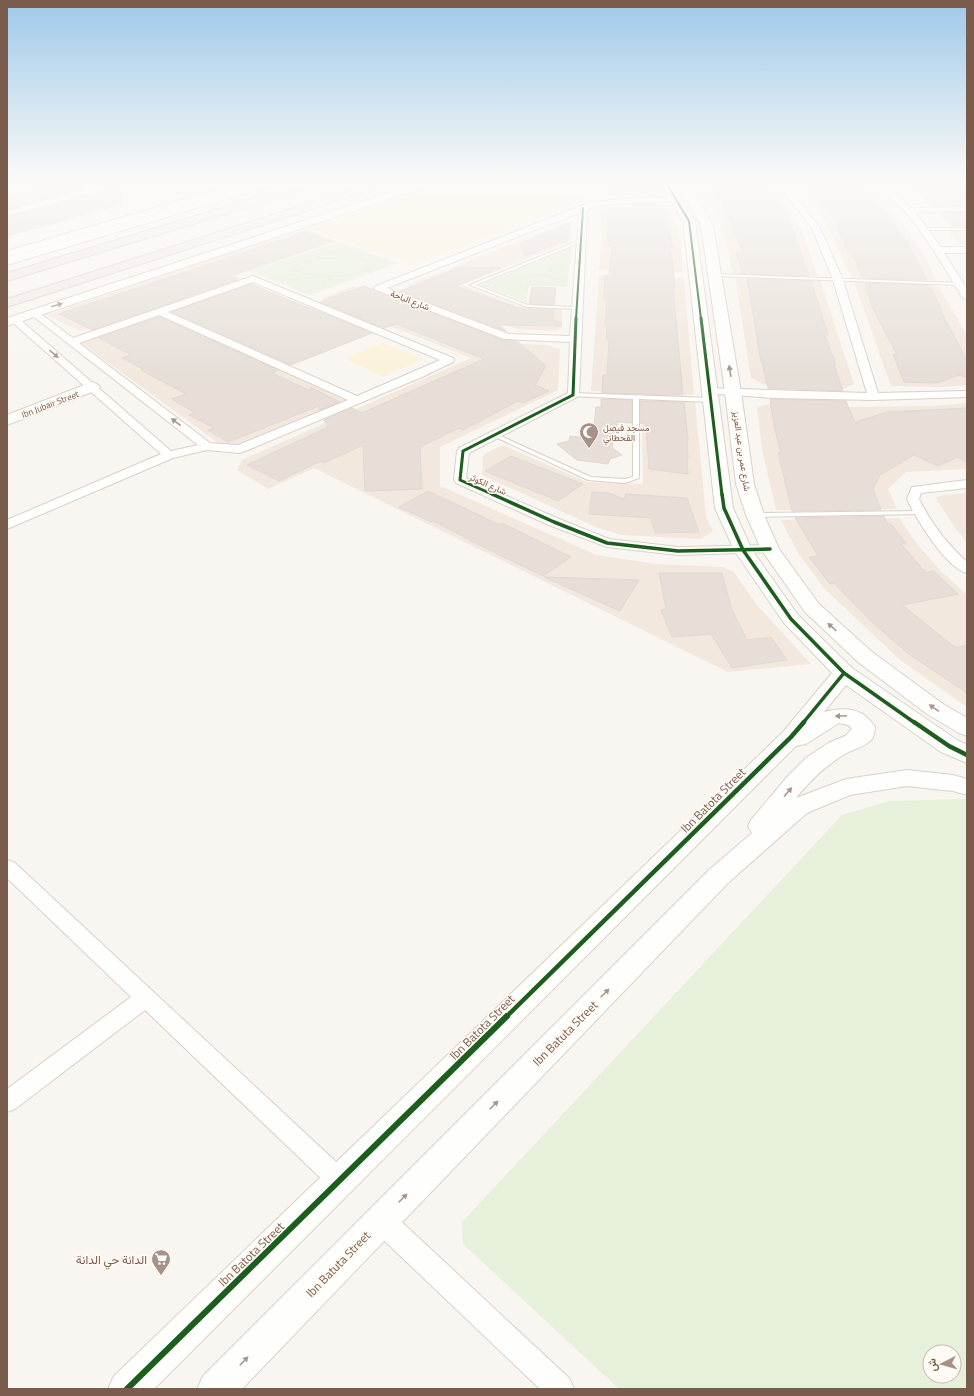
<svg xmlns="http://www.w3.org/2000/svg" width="974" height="1396" font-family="'Titillium Web',Vazirmatn,sans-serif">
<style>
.residential{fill:#f2e8de}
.commercial{fill:#f6e8e1}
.industrial{fill:#ede5e0}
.green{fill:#e7f0db;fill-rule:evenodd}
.sand{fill:#fbf2d9}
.water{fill:#d0e8ea}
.building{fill:#e6ded7;stroke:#e2d8d2}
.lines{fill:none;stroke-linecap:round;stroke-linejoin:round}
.lane-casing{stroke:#d7d1cb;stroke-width:2}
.street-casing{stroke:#d7d1cb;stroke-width:2}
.secondary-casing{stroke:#d9d2cb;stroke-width:2}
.highway-casing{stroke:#dad1cc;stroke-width:2}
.path{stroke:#dcd5d0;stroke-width:1.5;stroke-dasharray:0.5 1.5;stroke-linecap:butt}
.lane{fill:#fefefd;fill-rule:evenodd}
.street{fill:#fefefd;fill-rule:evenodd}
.secondary{fill:#fefefd;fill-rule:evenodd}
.highway{fill:#f2eae7;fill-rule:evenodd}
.cycleway-far4-casing{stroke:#fffaf3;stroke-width:3.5}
.cycleway-far3-casing{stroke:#fffaf3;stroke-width:4.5}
.cycleway-far2-casing{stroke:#fffaf3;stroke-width:6}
.cycleway-far1-casing{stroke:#fffaf3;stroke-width:7}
.cycleway-casing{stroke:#fffaf3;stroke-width:8}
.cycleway-far4{stroke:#1b5e20;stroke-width:2}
.cycleway-far3{stroke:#1b5e20;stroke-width:3}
.cycleway-far2{stroke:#1b5e20;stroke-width:3.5}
.cycleway-far1{stroke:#1b5e20;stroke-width:4.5}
.cycleway{stroke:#1b5e20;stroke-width:6}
.oneway{fill:#a8958b}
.labels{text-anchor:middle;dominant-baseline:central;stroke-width:3;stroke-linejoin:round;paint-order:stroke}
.far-street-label{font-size:9px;fill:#7a5c4d;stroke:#fffaf3}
.far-poi-label{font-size:9px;fill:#7a5c4d;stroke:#fffaf3;text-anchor:start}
.near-street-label{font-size:12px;fill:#7a5c4d;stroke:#fffaf3}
.near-poi-label{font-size:12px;fill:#7a5c4d;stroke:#fffaf3;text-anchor:end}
</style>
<rect width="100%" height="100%" fill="#f9f5f0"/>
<g class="residential">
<path d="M696,183h72l14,16 19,31 17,46 -85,-2 -12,-55z"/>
<path d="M794,183h71l29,30 16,21 15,23 11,24 -84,-3 -31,-65 -13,-18z"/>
<path d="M662,205l9,2 9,31 3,34 -84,-2 3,-34 -3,-27 6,-2z"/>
<path d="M567,222h4v19l-109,44 59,22 41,2v18l-7,4 -38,-2 -108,-40 -1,-4z"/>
<path d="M949,231h18v15l-10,-3z"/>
<path d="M599,275l85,3 10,117 -103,-4z"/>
<path d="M735,277l85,3 34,104 -15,7 -74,-6 -14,-7z"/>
<path d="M854,282l84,4 29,49v50l-26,2 -50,-1z"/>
<path d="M353,286l150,57 44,2 13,4 -2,41 -118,57v39l157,69 59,9 66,3 11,4 24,34 54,59 -83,8 -414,-204 -46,21 -31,-19 5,-10 229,-102 -150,-59z"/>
<path d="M160,313l185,87 -111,45h-13l-141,-103z"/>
<path d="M642,400l53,2 11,115 7,14 -13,8 -78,-4 -26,-8 -114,-52 1,-20 19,-10 85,37 56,2z"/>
<path d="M967,403v66l-61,3 -18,17 9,20 -121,1 -14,-61 -5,-42 12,-3 84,3 78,-1z"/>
<path d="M967,493v49l-12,-14 -19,-30 6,-3z"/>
<path d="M899,518l18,26 23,26 27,25v112l-67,-47 -76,-72 -26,-35 -17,-33z"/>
</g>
<path class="commercial" d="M303,229l34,12 -257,90 -34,-16z"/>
<path class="industrial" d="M651,190h11l2,3 -7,3 -38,2 -2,-4h-6l-2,-3z"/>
<g class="green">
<path d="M340,242l58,21 -88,32 -59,-24z"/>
<path d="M572,247l-5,40 -38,-2 -3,17 -45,-17z"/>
<path d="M967,799v590h-348l-156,-145 -1,-22 380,-407 47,-14zM930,1352h24v24h-24z"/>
</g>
<g class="sand">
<path d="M446,183h133l30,8 -196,74 -106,-36z"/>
<path d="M383,343l39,16 -39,17 -39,-18z"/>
</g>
<path class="water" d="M579,183h77l6,7 -53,1z"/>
<g class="building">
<path d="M24,183h57v5l2,1 -76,20v-11l32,-8z"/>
<path d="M708,183h53l4,4h3l17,27 9,19 15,43 -66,-2 -7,-22h7l-13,-32 -10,-21 -2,1z"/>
<path d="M806,183h51l36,38h-3l15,18 22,41 -64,-2 -11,-25h-4l-11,-27 3,-1z"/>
<path d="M907,183h52l8,7v16h-35z"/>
<path d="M119,187l3,17 -115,32v-19z"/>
<path d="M645,192l5,1 1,3 -24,2 -3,-4z"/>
<path d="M654,203l2,5h7l7,25 3,15 -3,-1 3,18 2,23h-2l10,107 -81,-2 1,-18h4l2,-35h-3l1,-15h-2l2,-26h-3l1,-23h4l3,-30h-4l-1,-38h26l-2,-4z"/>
<path d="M967,212v14h-14l-14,-13z"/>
<path d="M569,223l-2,17 -42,16 -5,-12z"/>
<path d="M306,232l26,9 -102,35 9,3 -147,51 -33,-16z"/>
<path d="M462,267l39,1 -46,18 73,25v-2l26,1 -1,8 -2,1 11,4 -1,3 -62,-1 7,6 -106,-40z"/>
<path d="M747,279l64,2 17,54h-3l11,30h-2l9,26 -75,-3 -6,-26h-1z"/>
<path d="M865,283l64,2 13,26h-1l26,49v18l-8,-3 -22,8 -33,-1 -11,-28 4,1 -25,-48z"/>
<path d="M251,284l55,23h2l64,26 -81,32 -119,-53z"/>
<path d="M364,286l139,54 14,1 29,25 -11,19 14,6 -26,12 -5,-2 -55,29 -4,-2 -39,19 2,42 -57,2 -2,-46 -39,18 -3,-2 -42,20 -32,-16 81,-38 -4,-7 28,-12 10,5 122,-54 -87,-35 -13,4 -64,-26z"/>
<path d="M532,287l24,1 -2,17 -25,-1z"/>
<path d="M159,317l119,53 -6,3 36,17 3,-1 -1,-2 30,15 -20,8 -1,-4 -91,36 -20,-12 6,-2 -25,-13 6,-2 -23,-14 14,-5 -45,-24 2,-1 -21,-11 9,-3 -32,-17z"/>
<path d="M601,399l31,1v23l-14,-1 -6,26 10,7 -12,4 -2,5 -31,-4 -20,-16 12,-3 1,-5 10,1 13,-4 3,-26h5z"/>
<path d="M770,399l76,2 9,21 33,-10 79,-4v55l-9,-6 -20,9 -24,-11 -34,20 -7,14 8,21 -89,1 -14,-59 3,1 -7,-27z"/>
<path d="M640,401l44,1 4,38h-1l1,18h-1l1,16 -39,-5 -3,-45 -6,-1z"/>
<path d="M511,456l72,28 -25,17 -73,-30z"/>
<path d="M428,491l72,34 2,-2 69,34 -28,19 -72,-35h1l-39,-20 -2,1 -32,-15z"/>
<path d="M592,492l17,1 15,6 2,-5 61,4 12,34 -44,1 -4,-15 -62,-4z"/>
<path d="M884,516l3,7 5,2 14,18 -5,1 25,29 7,-2 25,23 -56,11 50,40h1l5,3 9,-4v49l-58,-39 -35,-30 -40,-41 -4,1 -21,-27 9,-1 -23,-38z"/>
<path d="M659,573h63l10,37 15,30 24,-3 16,23 -55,8 -21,-34 -39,3 -11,-27 5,-1z"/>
<path d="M544,577l95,3 -19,31z"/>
</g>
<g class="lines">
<g class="lane-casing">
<g id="lane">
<path d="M923,228h44v2h-45l-1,-1z"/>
<path d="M580,240l4,1 -108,44 52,20 48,2h2v2l-51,-2 -57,-22z"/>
<path d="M713,274l246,9 2,1 -2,1 -244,-9 -2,-1z"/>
<path d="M573,393l138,5 3,2 -3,2 -72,-3v79l-14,5 -37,-3 -97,-45 5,-1 95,43 34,2 8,-2v-78l-62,-3v-2z"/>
<path d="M919,511l3,2 -1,1 -166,3 -3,-2 3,-2z"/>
</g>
</g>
<g class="street-casing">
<g id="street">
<path d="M82,183h4l10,4 14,-4h12l-1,2 -114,31v-5l81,-22 -6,-2z"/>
<path d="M240,183h12l-1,2 -244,72v-6z"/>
<path d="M777,183h8l35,45 23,52 35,113 89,-2v6l-93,3 -101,-2 -69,-5 -1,-2 1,-2 4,-1 159,5 -34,-113 -21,-52z"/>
<path d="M877,183h8l25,25 57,-1v4l-52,1 26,35h26v6h-23l23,36v11l-5,-3c-17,-28 -33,-57 -55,-83 -9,-11 -21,-20 -30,-31z"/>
<path d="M693,197h3v4l-56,1 -45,4 -8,4 -8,185 -2,2 -108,56 -3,25 93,41 50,20 69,8 92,-2 5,1 2,3 -2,3 -97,3 -71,-8 -58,-22 -93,-42 -2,-3 3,-29 2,-3 109,-55 2,-51 -66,-3 -128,-49 -2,-2 2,-2 215,-84 49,-4zM579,213l-9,123 -61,-2 -122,-46z"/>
<path d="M253,276l200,82 1,2 -1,2 -31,15 -179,75 -4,1 -32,-3 -34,8 -166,71v-9l154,-66 -150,-133 -2,-2 2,-2h6l154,134 27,-6 -169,-132 2,-2h6l36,27zM253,282l187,78 -83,36 -189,-84zM159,315l189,85 -110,45 -28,-2 -131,-100z"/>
<path d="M967,480v8l-46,5 -2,6c12,24 28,45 48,63v11c-21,-5 -51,-54 -60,-74l5,-12z"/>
<path d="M7,860l7,2 334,311 4,8 -4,8 -8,3 -8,-3 -187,-179 -130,99 -8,3v-23l124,-92 -124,-119z"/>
<path d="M381,1208l9,3 180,168 4,10h-34l-168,-160 -3,-9 3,-9z"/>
</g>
</g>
<g class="secondary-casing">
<g id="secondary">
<path d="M259,183h16l-1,2 -267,80v-8z"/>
<path d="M293,183h15l-1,2 -46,17 -4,1 -5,-3c6,-9 30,-14 41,-17z"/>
<path d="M419,183h15l-1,2 -426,141v-8z"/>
<path d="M661,183h10l24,38 38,287 19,42 46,65 54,53 105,72 10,5v18l-26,-11 -95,-67 -22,27c20,-5 39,-5 51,15 0,4 -1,8 -3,12 -7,8 -19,10 -27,15 -19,11 -35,27 -49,44l50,-19 61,-9 46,5 14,4v16l-14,-4 -46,-5 -57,9 -43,18 -79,70 -486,506h-45l6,-13 507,-507 42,-36 -4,-7 3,-6 36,-43 19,-19 22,-15 17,-7 7,-7 -4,-4 -9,-2 -33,21 -10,2 -642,643h-46l6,-13 669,-644 49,-59 -48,-50 -50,-73 -19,-42 -32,-287z"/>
<path d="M679,183h10l24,43 28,166 13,92 10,31 15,34 40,55 53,48 71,52 24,14v18l-8,-3 -32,-19 -69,-52 -53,-50 -44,-63 -15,-34 -10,-31 -11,-92 -24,-166z"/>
<path d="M92,382l5,2 3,3 -3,3 -90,35v-10z"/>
</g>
</g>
<g class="highway-casing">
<g id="highway">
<path d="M305,183h16l-1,2 -313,96v-8z"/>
<path d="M373,183h15l-1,2 -380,122v-8z"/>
</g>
</g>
<g class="path">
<path d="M336,252l5,2 -7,4h-15v-2l8,-3z"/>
<path d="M319,258l-21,6 -4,5c16,10 67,10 80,-4l-16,-7 -18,-5"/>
<path d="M565,267l-12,1 -6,7 3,3 15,3"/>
<path d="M366,270l9,4"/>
<path d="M528,276l19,-1"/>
<path d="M292,282l-1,-2 4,-1 24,-3"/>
<path d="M324,282l8,-3 -5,-2"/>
<path d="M311,289l11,-1 4,-4 -11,-6"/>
<path d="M526,293l2,-8h36"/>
</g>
<use href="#lane" class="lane"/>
<use href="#street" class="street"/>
<use href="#secondary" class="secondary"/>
<use href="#highway" class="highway"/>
<g class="cycleway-far4-casing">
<g id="cycleway-far4">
<path d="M666,183l23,38 12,98"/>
<path d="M576,319l7,-111"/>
</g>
</g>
<g class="cycleway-far3-casing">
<g id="cycleway-far3">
<path d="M701,318l21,177"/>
<path d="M494,495l-34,-15 3,-29 110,-56 3,-77"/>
</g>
</g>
<g class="cycleway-far2-casing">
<g id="cycleway-far2">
<path d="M492,494l62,28 53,21 71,8 92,-2"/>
<path d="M722,494l2,14 19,42 48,69 53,54 71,50"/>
<path d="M803,723l41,-50"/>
</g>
</g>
<g class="cycleway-far1-casing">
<g id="cycleway-far1">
<path d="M914,722l35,24 18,9"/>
<path d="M506,1017l285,-280 13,-15"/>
</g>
</g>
<g class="cycleway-casing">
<path id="cycleway" d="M127,1389l380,-373"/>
</g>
<use href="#cycleway-far4" class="cycleway-far4"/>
<use href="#cycleway-far3" class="cycleway-far3"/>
<use href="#cycleway-far2" class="cycleway-far2"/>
<use href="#cycleway-far1" class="cycleway-far1"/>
<use href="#cycleway" class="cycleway"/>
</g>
<defs><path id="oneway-solid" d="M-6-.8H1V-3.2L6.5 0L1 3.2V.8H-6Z"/></defs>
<g class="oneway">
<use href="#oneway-solid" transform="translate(57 305) rotate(-18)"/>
<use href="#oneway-solid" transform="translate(54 354) rotate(41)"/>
<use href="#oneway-solid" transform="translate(730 371) rotate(-99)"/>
<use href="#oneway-solid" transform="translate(176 422) rotate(-142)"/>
<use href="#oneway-solid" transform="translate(832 627) rotate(-138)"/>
<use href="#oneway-solid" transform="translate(934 708) rotate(-145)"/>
<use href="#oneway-solid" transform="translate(841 716) rotate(177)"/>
<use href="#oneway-solid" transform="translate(788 792) rotate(-50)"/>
<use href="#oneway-solid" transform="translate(605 993) rotate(-45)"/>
<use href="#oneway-solid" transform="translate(494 1105) rotate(-45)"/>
<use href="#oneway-solid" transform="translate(403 1198) rotate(-45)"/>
<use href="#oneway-solid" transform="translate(244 1361) rotate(-46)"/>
</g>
<linearGradient id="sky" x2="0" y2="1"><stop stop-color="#9ec9e9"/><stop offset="0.48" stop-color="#fcfaf8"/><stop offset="1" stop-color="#fcfaf8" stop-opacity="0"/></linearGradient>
<rect width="974" height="378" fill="url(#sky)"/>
<defs>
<g id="mosque-pin" transform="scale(1)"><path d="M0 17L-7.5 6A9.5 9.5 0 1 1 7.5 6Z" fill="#a69286" stroke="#fffaf3"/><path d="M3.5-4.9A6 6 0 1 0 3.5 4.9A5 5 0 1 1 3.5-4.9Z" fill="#fff"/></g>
<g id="supermarket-pin" transform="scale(1)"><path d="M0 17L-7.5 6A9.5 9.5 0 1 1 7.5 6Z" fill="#a69286" stroke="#fffaf3"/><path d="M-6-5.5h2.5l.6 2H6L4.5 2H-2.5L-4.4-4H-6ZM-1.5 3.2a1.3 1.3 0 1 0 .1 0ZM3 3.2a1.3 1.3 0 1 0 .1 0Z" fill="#fff"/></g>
</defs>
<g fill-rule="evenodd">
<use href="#mosque-pin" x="589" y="432"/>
<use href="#supermarket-pin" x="161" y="1259"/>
</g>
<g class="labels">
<g class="far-street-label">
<text transform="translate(410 300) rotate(21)">شارع الباحة</text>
<text transform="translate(50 404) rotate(-21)">Ibn Jubair Street</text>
<text transform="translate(742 451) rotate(82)">شارع عمر بن عبد العزيز</text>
<text transform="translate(488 484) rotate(24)">شارع الكوثر</text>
</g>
<g class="far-poi-label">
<text x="603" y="427">مسجد فيصل<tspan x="603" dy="10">القحطاني</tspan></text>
</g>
<g class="near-street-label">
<text transform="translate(713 800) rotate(-45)">Ibn Batota Street</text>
<text transform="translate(482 1027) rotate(-45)">Ibn Batota Street</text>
<text transform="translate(565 1033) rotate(-45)">Ibn Batuta Street</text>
<text transform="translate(251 1254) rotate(-44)">Ibn Batota Street</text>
<text transform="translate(338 1264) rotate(-46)">Ibn Batuta Street</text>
</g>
<g class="near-poi-label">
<text x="147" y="1259">الدانة حي الدانة</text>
</g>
</g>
<rect width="974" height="1396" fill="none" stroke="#7a5c4d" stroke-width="16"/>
<g transform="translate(942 1364) rotate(264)"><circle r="19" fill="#fffaf3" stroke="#cabbb1"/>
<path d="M0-3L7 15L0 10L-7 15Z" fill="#a69286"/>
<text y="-6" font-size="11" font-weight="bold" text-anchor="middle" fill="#7a5c4d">ش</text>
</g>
</svg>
